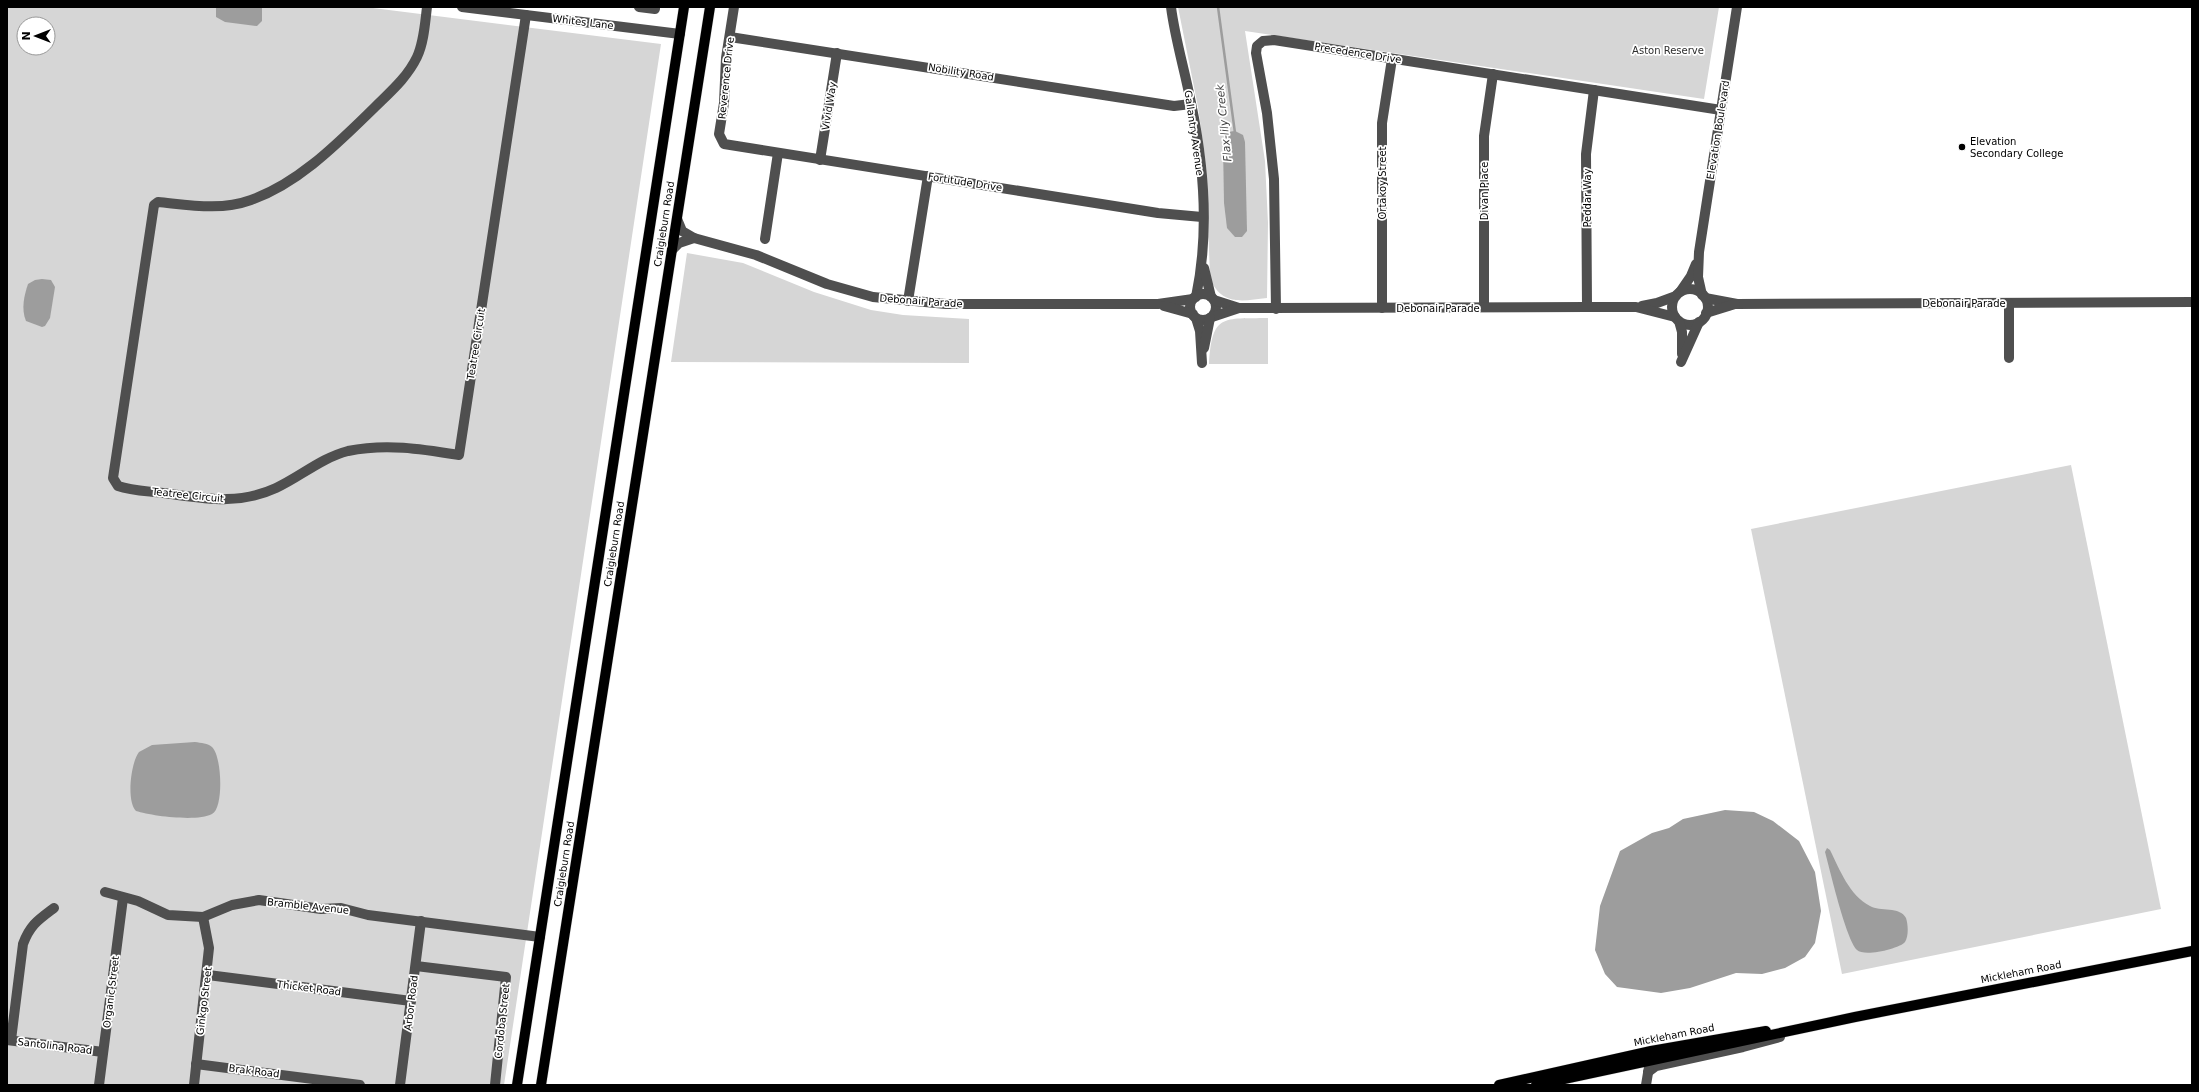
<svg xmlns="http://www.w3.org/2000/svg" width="2199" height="1092" font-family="'DejaVu Sans',sans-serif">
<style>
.green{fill:#d6d6d6;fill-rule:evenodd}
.water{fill:#9d9d9d}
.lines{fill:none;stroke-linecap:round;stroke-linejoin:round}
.stream{stroke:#9d9d9d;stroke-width:2.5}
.major-casing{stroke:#dbdbdb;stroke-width:11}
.minor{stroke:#4f4f4f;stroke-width:10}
.major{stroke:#000;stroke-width:10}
.poi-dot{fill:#000;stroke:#fff;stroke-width:1.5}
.labels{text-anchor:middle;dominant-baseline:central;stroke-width:3.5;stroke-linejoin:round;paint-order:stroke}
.street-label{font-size:10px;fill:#000;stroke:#fff}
.park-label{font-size:10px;fill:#2d2d2d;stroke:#fff}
.poi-label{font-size:10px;fill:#000;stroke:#fff;text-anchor:start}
.water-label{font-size:11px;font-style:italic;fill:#3e3e3e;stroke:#fff}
</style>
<rect width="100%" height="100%" fill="#fff"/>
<g class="green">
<path d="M7,7h358l296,37 -157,1041h-497zM24,24h24v24h-24z"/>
<path d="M1178,7h541l-15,92 -459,-68 20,130 3,62 -1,75c-25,3 -46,8 -57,-20l-4,-114 -8,-57z"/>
<path d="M687,253l56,10 71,29 57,18 32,5 66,4v44l-298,-1z"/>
<path d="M1268,318v46h-59c3,-51 14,-45 59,-46z"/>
<path d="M2071,465l90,444 -319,65 -91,-445z"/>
</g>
<g class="water">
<path d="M216,7h46v14l-5,5 -32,-4 -9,-5z"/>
<path d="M1235,131l8,4 2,7 2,89 -5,6h-7l-8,-9 -3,-25 -1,-59 4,-12z"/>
<path d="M42,279l9,1 4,7 -5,31 -5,8 -3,1 -16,-6c-5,-12 -2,-25 2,-37l7,-4z"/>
<path d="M195,742c6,1 13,1 17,5 10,9 12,61 0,67 -15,8 -60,2 -76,-3 -10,-10 -5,-49 3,-59l13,-7z"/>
<path d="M1725,810l29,2 19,9 26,20 16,31 6,39 -6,32 -10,14 -20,11 -23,6 -26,-1 -46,15 -29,5 -44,-6 -12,-13 -10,-24 5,-44 20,-55 32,-18 17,-5 14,-9z"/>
<path d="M1827,848l3,2c10,20 19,45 40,56 10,6 30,0 36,12 2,6 3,18 -1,24 -6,7 -41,15 -48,8 -11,-11 -27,-80 -32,-98z"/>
</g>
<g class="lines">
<path class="stream" d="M1218,7l17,126"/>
<g class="major-casing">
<g id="major">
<path d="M517,1085l167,-1078"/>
<path d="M541,1085l169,-1078"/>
<path d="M1499,1085l152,-34 115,-20"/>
<path d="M1536,1085l319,-68 337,-66"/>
</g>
</g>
<g class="minor">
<path d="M427,7c-2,16 -3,35 -10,50 -10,21 -28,36 -43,51 -36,35 -75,75 -123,92 -30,11 -62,5 -93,2l-4,3 -41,273 5,8c14,5 30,5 45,7 40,5 74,13 113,-5 24,-11 45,-30 72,-37 38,-8 74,-2 111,4l67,-440"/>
<path d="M462,7l218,27"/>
<path d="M639,7l16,2v-2"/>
<path d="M734,7l-8,51 -2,45 -5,31 5,10 434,69 44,4"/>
<path d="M1171,7c4,32 14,64 20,96 13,62 18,132 5,194"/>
<path d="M730,37l444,69 17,-2"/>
<path d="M820,160l17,-107"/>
<path d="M677,219l5,12 12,7 62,17 71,29 46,13 73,7h212l35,-5"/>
<path d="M765,239l13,-86"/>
<path d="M672,250l7,-7 15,-5"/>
<path d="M1204,268l7,29"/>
<circle cx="1690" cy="307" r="18"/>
<path d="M1680,292l11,-16 5,-12"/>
<circle cx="1203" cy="307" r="13"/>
<path d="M1702,295l-4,-18 1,-25 38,-245"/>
<path d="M1705,298l32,6 455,-2"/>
<path d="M1214,300l25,8"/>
<path d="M908,301l20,-125"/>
<path d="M2009,303v55"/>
<path d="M1164,306l29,8"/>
<path d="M1642,306l15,-3 19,-7"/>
<path d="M1484,307v-171l9,-62"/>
<path d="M1587,307l-1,-153 8,-64"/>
<path d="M1382,308v-185l10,-64"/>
<path d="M1276,309l-2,-130 -7,-66 -11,-60 1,-7 6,-5 11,-1 447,70"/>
<path d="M1706,313l29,-9"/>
<path d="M1212,317l27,-9 348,-1h49l39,10"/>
<path d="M1196,318l4,13 2,32"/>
<path d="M1679,321l3,11v22"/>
<path d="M1204,348l6,-30"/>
<path d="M1681,362l18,-40"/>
<path d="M105,892l33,9 30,14 35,2 29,-12 27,-5 62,9 20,-1 27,7 172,22"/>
<path d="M416,966l90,11 -11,108"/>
<path d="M208,975l203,26"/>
<path d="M7,1040l96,12"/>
<path d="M11,1040l12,-96c7,-19 15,-24 31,-36"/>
<path d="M196,1064l164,21"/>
<path d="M1648,1072l8,-6 87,-19 37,-10"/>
<path d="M99,1085l24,-187"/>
<path d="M194,1085l15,-137 -6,-31"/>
<path d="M400,1085l21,-164"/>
<path d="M1646,1085l3,-18"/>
</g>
<use href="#major" class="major"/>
</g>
<circle class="poi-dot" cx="1962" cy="147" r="4"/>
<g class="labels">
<g class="street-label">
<text transform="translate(583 22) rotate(7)">Whites Lane</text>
<text transform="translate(1358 53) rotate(9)">Precedence Drive</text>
<text transform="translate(961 72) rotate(9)">Nobility Road</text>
<text transform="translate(726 78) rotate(-84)">Reverence Drive</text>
<text transform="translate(829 106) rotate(-81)">Vivid Way</text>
<text transform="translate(1718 130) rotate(-81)">Elevation Boulevard</text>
<text transform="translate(1194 133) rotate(82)">Gallantry Avenue</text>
<text transform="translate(965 182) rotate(9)">Fortitude Drive</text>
<text transform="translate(1382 183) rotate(-90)">Ortakoy Street</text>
<text transform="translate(1484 191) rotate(-90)">Divan Place</text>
<text transform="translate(1587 198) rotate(-90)">Peddar Way</text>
<text transform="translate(664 224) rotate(-81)">Craigieburn Road</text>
<text transform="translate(921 301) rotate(4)">Debonair Parade</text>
<text x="1964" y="303">Debonair Parade</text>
<text x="1438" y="308">Debonair Parade</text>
<text transform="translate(476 344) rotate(-81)">Teatree Circuit</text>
<text transform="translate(188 495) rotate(6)">Teatree Circuit</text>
<text transform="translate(614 544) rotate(-81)">Craigieburn Road</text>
<text transform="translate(564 864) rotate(-81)">Craigieburn Road</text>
<text transform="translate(308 906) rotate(6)">Bramble Avenue</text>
<text transform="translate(2021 972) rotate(-11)">Mickleham Road</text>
<text transform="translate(309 988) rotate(7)">Thicket Road</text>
<text transform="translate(111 992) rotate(-83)">Organic Street</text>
<text transform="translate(204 1001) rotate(-83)">Ginkgo Street</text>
<text transform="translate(411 1003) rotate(-83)">Arbor Road</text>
<text transform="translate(502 1021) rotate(-84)">Cordoba Street</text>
<text transform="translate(1674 1035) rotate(-11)">Mickleham Road</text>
<text transform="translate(55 1046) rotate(7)">Santolina Road</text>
<text transform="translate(254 1071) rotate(7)">Brak Road</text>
</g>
<g class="park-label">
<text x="1668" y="50">Aston Reserve</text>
</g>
<g class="poi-label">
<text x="1970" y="141">Elevation<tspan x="1970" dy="12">Secondary College</tspan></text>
</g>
<g class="water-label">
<text transform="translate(1224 123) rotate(-96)">Flax-lily Creek</text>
</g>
</g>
<rect width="2199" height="1092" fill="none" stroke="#000000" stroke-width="16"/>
<g transform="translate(36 36) rotate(270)"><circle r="19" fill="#ffffff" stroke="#999999"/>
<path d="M0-3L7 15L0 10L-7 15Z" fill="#000000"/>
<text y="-6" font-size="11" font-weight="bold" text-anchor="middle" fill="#000000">N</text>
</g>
</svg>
